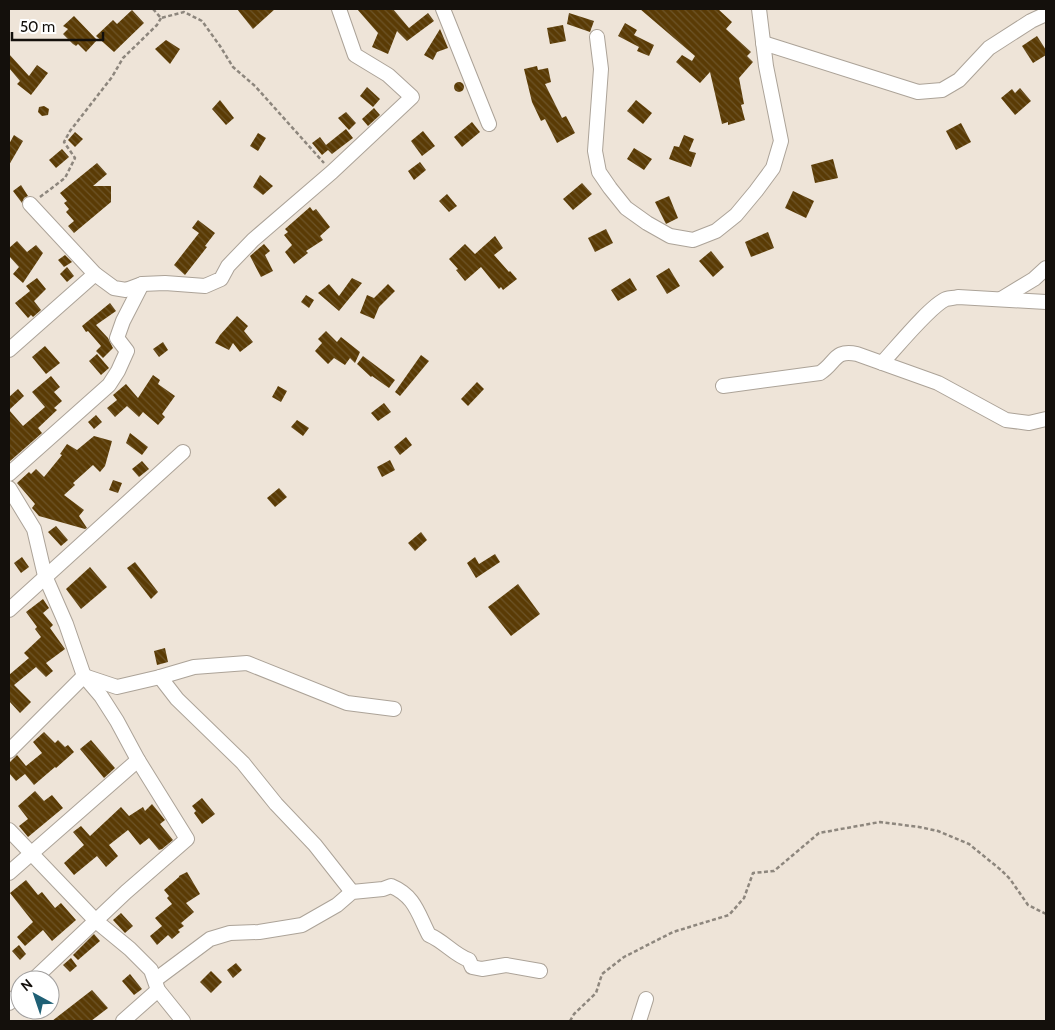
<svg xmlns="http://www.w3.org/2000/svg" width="1055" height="1030" font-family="Cabin,sans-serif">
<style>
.building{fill:url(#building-back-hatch)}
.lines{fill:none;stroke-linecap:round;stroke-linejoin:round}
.minor-casing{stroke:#aca398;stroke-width:16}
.path{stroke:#8d867d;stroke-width:2.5;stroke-dasharray:4 2.5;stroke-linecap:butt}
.minor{stroke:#fff;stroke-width:14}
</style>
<defs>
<pattern id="building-back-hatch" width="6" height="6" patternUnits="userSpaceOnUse" patternTransform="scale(1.25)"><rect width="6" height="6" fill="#5a3b05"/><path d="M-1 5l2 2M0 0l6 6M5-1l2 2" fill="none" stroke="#6d5428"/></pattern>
</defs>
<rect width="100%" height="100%" fill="#eee4d8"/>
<g class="building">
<path d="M237,9h38l-22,20z"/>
<path d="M357,9h36l16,19 19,-15 6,8 -27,20 -10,-10 -9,23 -16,-7 6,-14z"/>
<path d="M640,9h78l14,13 -6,7 25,23 -4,4 6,6 -14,16 5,26 -3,1 4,15 -17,5v-3l-6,2 -12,-52 -10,11 -24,-21 6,-7 10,6 3,-5z"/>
<path d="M132,10l12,13 -30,29 -18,-16 17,-16 4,4z"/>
<path d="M569,13l25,8 -4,11 -23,-8z"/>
<path d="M74,16l23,24 -11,12 -8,-8 -2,2 -3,-2 -10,-10 5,-5 -5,-3z"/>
<path d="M625,23l12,7 -3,5 20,10 -5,11 -12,-5 2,-4 -21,-11z"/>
<path d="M563,25l3,16 -16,3 -3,-16z"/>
<path d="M440,29l8,19 -11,4 -4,8 -9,-5z"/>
<path d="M1037,36l9,14v5l-13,8 -11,-17z"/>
<path d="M166,40l14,9 -10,15 -15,-15z"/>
<path d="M9,54l20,22 8,-11 11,8 -17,22 -14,-11 3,-3 -11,-13z"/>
<path d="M537,66l1,4 10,-2 3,14 -6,2 17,34 4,-2 9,17 -18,10 -12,-24 -4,2 -9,-19 -8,-33z"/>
<circle cx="459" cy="87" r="5"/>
<path d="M367,87l13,12 -7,8 -13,-11z"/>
<path d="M1020,88l11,13 -16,14 -14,-17 11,-9 3,4z"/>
<path d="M220,100l14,18 -8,7 -14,-16z"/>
<path d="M636,100l16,13 -9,11 -16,-13z"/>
<path d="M44,106l5,3 -1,6 -6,1 -4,-4 1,-5z"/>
<path d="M374,108l6,7 -12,11 -6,-7z"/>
<path d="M346,112l10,11 -7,7 -11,-12z"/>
<path d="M472,122l8,10 -18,15 -8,-10z"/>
<path d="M961,123l10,19 -15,8 -10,-19z"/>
<path d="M346,129l7,9 -21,16 -4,-4 -6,5 -10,-12 8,-6 6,8z"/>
<path d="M423,131l12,15 -13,10 -11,-15z"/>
<path d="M75,132l8,7 -8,8 -7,-7z"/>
<path d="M258,133l8,5 -8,13 -8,-5z"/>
<path d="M14,135l9,6 -14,24v-21z"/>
<path d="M684,135l10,4 -5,12 7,2 -5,14 -22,-8 5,-13 5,1z"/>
<path d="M634,148l18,11 -8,11 -17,-11z"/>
<path d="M62,149l7,8 -13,11 -7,-8z"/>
<path d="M833,159l5,19 -23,5 -4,-18z"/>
<path d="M420,162l6,8 -12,10 -6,-9z"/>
<path d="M97,163l10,11 -14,12h18v16l-37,31 -6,-7 6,-5 -8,-9 3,-3 -5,-6 3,-2 -7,-8z"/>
<path d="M260,175l13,11 -10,9 -10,-8z"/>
<path d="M582,183l10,11 -19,16 -10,-11z"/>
<path d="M21,185l7,11 -4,2 -2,5 -9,-12z"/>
<path d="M793,191l21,10 -8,17 -21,-10z"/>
<path d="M447,194l10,12 -8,6 -10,-11z"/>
<path d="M669,196l9,22 -12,6 -11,-22z"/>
<path d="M310,207l3,4 3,-2 14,18 -10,9 3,4 -17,11 2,2 -14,11 -9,-12 7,-7 -8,-10 4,-3 -3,-3z"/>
<path d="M198,220l17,13 -10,13 2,1 -22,28 -11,-10 25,-32 -7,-5z"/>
<path d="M606,229l7,14 -18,9 -7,-14z"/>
<path d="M768,232l6,16 -23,9 -6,-15z"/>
<path d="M495,236l8,12 -9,7 15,17 1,-1 7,8 -14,11 -2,-3 -2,2 -18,-22 -16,14 -9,-11 2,-1 -9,-10 16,-15 10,10z"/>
<path d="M17,241l10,11 9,-7 7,8 -20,30 -10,-9 6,-7 -10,-11v-8z"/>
<path d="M264,244l6,7 -5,4 8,16 -12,6 -11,-21z"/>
<path d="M711,251l13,16 -11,10 -14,-16z"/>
<path d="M65,255l7,7 -8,5 -6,-7z"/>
<path d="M67,267l7,9 -7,6 -7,-8z"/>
<path d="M669,268l11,18 -13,8 -11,-18z"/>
<path d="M37,278l9,11 -12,12 7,9 -8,7 -2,-2 -3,3 -13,-15 15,-12 -4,-5z"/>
<path d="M352,278l10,5 -23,28 -21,-18 11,-9 10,12z"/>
<path d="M630,278l7,12 -19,11 -7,-11z"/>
<path d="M388,284l7,7 -16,16 -5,12 -14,-6 7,-18 7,3z"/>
<path d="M306,295l8,5 -5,8 -8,-6z"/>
<path d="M110,303l6,8 -20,14 12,13 5,10 -10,10 -7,-7 5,-5 -13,-15 -2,1 -4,-6z"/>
<path d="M237,316l11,10 -4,5 9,11 -13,10 -7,-9 -4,7 -14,-7 5,-8z"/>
<path d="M326,331l11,11 4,-5 19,15 -5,11 -5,-5 -5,7 -11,-7 -6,6 -13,-13 7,-8 -4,-4z"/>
<path d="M163,342l5,8 -9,7 -6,-8z"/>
<path d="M45,346l15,17 -14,11 -14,-17z"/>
<path d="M97,354l12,14 -8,7 -12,-14z"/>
<path d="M421,355l8,6 -29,35 -5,-4z"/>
<path d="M363,356l32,24 -6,8 -17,-12 -1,1 -14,-13z"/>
<path d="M153,375l7,5 -2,4 17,12 -13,18 3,3 -7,8 -15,-13 -4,5 -12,-11 -12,11 -8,-9 10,-8 -4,-5 13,-11 12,14z"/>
<path d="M51,376l9,11 -6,5 8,9 -8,7 3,2 -19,18 4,5 -33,29v-65l9,-8 6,7 -15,14 14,16 22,-19 -13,-15z"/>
<path d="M477,382l7,7 -16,17 -7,-7z"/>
<path d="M278,386l9,5 -6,11 -9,-5z"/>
<path d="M384,403l7,9 -13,9 -7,-8z"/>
<path d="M96,415l6,7 -8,7 -6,-7z"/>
<path d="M297,420l12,8 -6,8 -12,-9z"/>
<path d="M130,433l18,14 -6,8 -16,-12z"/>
<path d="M94,436l18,5 -7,25 -5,6 -7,-7 -20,18 2,2 -11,10 20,15 -5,6 8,12 -2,1 -46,-13 -7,-8 3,-4 -18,-21 12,-11 2,2 5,-5 8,8 18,-22 -2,-1 7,-10 10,6z"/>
<path d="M406,437l6,8 -12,10 -6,-8z"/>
<path d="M390,460l5,10 -13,7 -5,-10z"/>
<path d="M142,461l7,8 -10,8 -7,-8z"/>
<path d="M113,480l9,3 -4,10 -9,-3z"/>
<path d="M279,488l8,9 -12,10 -8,-9z"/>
<path d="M56,526l12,14 -7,6 -13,-14z"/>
<path d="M421,532l6,8 -12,11 -7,-8z"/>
<path d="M495,554l5,8 -24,16 -9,-15 8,-6 4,7z"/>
<path d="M22,557l7,10 -8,6 -7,-10z"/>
<path d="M135,562l23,30 -7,7 -24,-31z"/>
<path d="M90,567l17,20 -26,22 -15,-20z"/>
<path d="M518,584l22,30 -29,22 -23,-29z"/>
<path d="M43,599l6,9 -6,5 10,12 -3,3 15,21 -19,14 7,8 -7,6 -10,-10 -22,18 17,17 -11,11 -11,-12v-26l20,-17 -5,-5 17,-16 -6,-8 2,-2 -11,-15z"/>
<path d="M165,648l3,14 -11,3 -3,-14z"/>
<path d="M44,732l11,11 3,-3 7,7 3,-2 6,7 -18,16 -1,-1 -21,18 -9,-11 -9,7 -7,-8v-10l8,-8 9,11 16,-13 -9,-11z"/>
<path d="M91,740l24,28 -11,10 -24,-29z"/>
<path d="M35,791l9,10 8,-6 11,13 -35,29 -9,-11 9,-7 -10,-13z"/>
<path d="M202,798l13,16 -13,10 -8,-11 2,-2 -4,-5z"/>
<path d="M152,804l13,16 -5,4 13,16 -11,9 -3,1 -10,-12 -9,7 -12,-15 -19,15 9,11 -12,11 -9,-11 -23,19 -10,-12 20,-18 -11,-13 8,-6 9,10 31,-29 8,9 14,-9 2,4z"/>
<path d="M187,872l13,22 -14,9 8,9 -13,11 3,3 -6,4 2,2 -8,7 -4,-4 -11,10 -7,-9 12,-10 -7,-8 17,-14 -5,-6 2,-2 -5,-6 15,-13v-1z"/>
<path d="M26,880l12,15 4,-3 13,16 6,-5 15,17 -24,21 -9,-11 -18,16 -8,-9 16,-15 -23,-29z"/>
<path d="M121,913l12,13 -8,7 -12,-13z"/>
<path d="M94,934l6,7 -22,19 -5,-5z"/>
<path d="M19,945l7,9 -6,6 -8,-9z"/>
<path d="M71,958l6,8 -7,6 -7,-7z"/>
<path d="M236,963l6,7 -9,8 -6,-8z"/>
<path d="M211,971l11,11 -11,11 -11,-11z"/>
<path d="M130,974l12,15 -8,6 -12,-14z"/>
<path d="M92,990l16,18 -17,13h-39z"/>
</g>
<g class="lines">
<g class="minor-casing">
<g id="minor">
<path d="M443,9l46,115"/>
<path d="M597,37l4,32 -6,82 4,21 11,16 16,20 21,15 23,13 23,4 23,-9 20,-16 20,-24 17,-23 8,-27 -15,-75 -7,-57"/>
<path d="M763,43l155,49 24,-2 17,-10 30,-32 42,-27 15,-7"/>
<path d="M30,204l65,70 19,14 12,2 16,-6 23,-1 40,3 16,-7 7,-13 25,-26 79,-68 80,-75 -24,-22 -33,-20 -16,-46"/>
<path d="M1001,299l33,-20 12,-11"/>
<path d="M9,350l86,-76"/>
<path d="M882,363c14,-15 48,-57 64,-64 4,-1 8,-1 12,-2l88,5"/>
<path d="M723,386l97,-13c16,-10 14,-24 37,-19l81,29 68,37 23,3 17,-4"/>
<path d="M9,474l100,-89 9,-14 9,-20 -10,-13 6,-17 19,-37"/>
<path d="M9,488l25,41 11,47 21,48 18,52 17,20 16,25 21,39 49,79 -61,53 -93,88"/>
<path d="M9,610l174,-158"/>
<path d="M160,677l17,22 66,64 33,41 39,41 37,47"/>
<path d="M9,751l75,-75 33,11 43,-10 34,-10 53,-4 100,40 47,6"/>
<path d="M9,830l87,91 34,28 21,21 7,20 25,31"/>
<path d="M9,873l129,-113"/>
<path d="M155,980l55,-41 20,-6 29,-1 43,-7 35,-20 15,-13 31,-3 8,-3c24,10 27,28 38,49 15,6 25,20 40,25l3,7 10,2 24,-4 34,6"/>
<path d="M9,1003l11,-10"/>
<path d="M123,1021l35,-31"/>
<path d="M639,1021l7,-22"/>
</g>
</g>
<g class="path">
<path d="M153,9l8,9 23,-6 18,9 18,25 13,21 22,19 69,77"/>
<path d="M40,197l25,-19 10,-20 -11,-16 6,-11 42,-54 11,-19 34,-33 4,-7"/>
<path d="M570,1021l4,-7 22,-21 6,-19 22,-17 49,-25 56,-17 15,-17 9,-25 21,-2 45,-38 61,-11 39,5 19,4 31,13 32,26 9,9 18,26 18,9"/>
</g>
<use href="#minor" class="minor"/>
</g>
<rect width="1055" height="1030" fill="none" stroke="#14100c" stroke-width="20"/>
<g transform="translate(35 995) rotate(320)"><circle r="24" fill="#ffffff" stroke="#a19f9e"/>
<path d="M0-4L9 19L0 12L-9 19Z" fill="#1f6075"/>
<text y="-8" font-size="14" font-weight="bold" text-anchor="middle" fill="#14100c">N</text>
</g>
<path d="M12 32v8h91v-8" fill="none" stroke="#14100c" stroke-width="2.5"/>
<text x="20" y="32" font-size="15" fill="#14100c" stroke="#ffffff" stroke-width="4" paint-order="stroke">50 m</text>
</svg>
